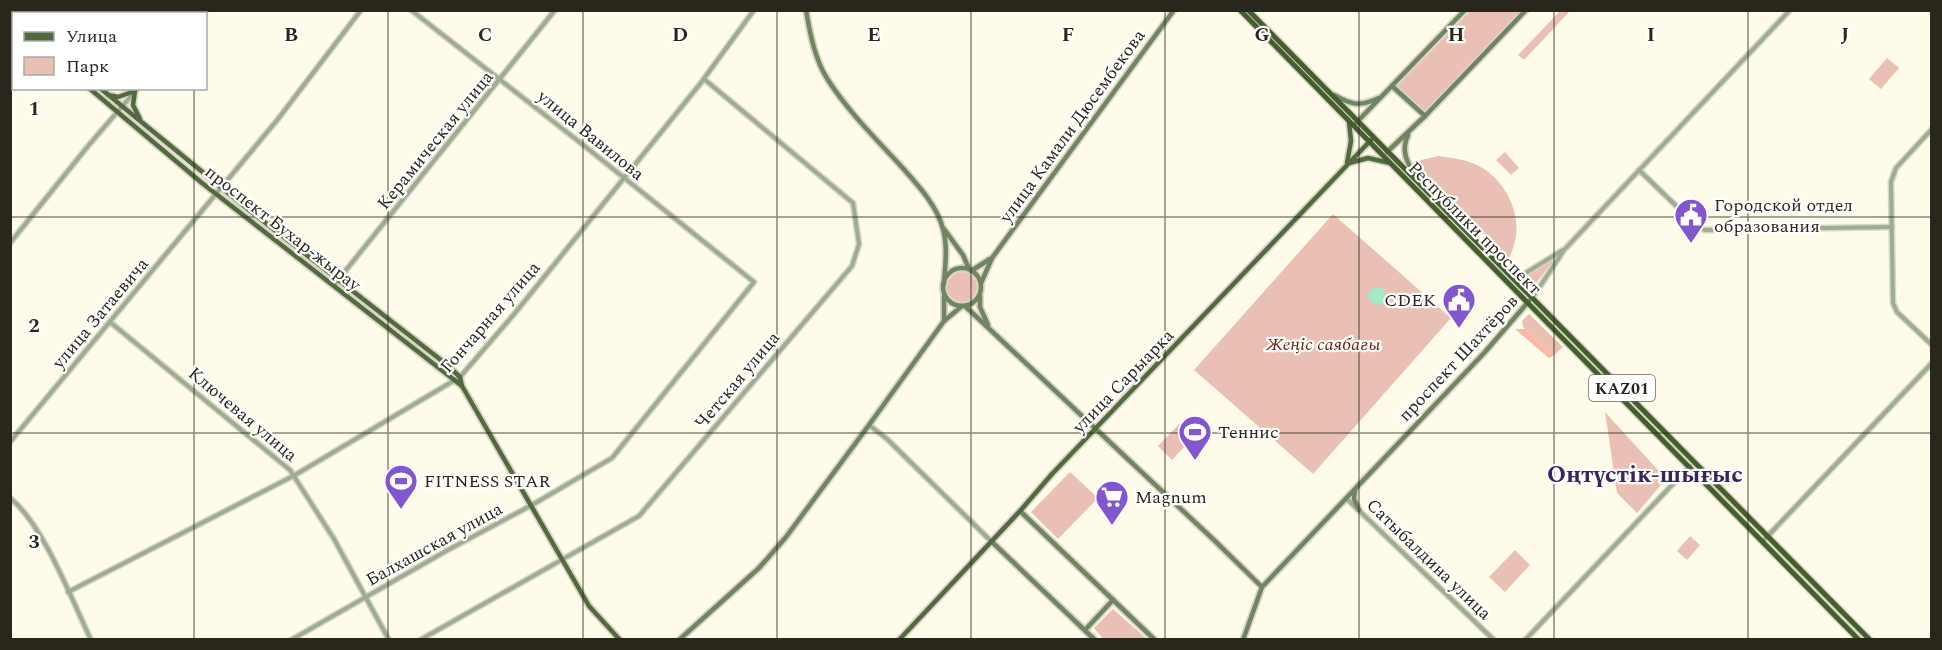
<svg xmlns="http://www.w3.org/2000/svg" width="1942" height="650" viewBox="0 0 1942 650" font-family="Spectral,serif">
<rect width="100%" height="100%" fill="#fefbea"/>
<g fill="#eac0b5">
<polygon points="1470,11 1523,11 1423,114 1396,87"/>
<polygon points="1560,11 1570,11 1524,60 1518,55"/>
<polygon points="1887,58 1899,68 1881,89 1869,79"/>
<polygon points="1505,152 1519,168 1511,175 1496,160"/>
<path d="M1438,156C1451,158 1466,159 1479,166C1504,179 1522,212 1515,241C1514,247 1511,253 1509,259L1413,162Z"/>
<polygon points="1333,214 1451,318 1313,474 1194,370"/>
<polygon points="1554,257 1556,258 1533,287 1523,278"/>
<circle cx="962" cy="287" r="15"/>
<polygon points="1538,307 1689,460 1687,462 1537,308"/>
<polygon points="1529,314 1563,347 1553,356 1523,327 1522,321"/>
<polygon points="1605,412 1666,479 1637,513 1617,493"/>
<polygon points="1185,418 1199,431 1172,460 1158,446"/>
<polygon points="1070,472 1098,498 1058,539 1031,512"/>
<polygon points="1690,536 1700,545 1687,560 1677,551"/>
<polygon points="1515,550 1530,565 1505,592 1489,577"/>
<polygon points="1113,609 1147,639 1103,639 1094,628"/>
</g>
<polygon fill="#fcb8a6" points="1515,329 1525,329 1553,356 1549,358"/>
<circle fill="#a2e9c8" cx="1377" cy="296" r="9"/>
<g fill="none" stroke-linecap="round" stroke-linejoin="round">
<defs>
<g id="tertiary">
<polyline points="204,14 206,10"/>
<polyline points="1932,129 1896,168 1891,182 1893,303 1897,312 1932,345"/>
<polyline points="1639,170 1698,227 1705,230 1892,227"/>
<polyline points="10,243 88,146 138,88"/>
<polyline points="1511,275 1524,274 1563,250"/>
<polyline points="334,285 555,10"/>
<polyline points="1533,297 1564,250 1790,10"/>
<polyline points="110,322 290,470 334,539 389,640"/>
<polyline points="869,425 887,439 991,541"/>
<polyline points="10,442 278,119 361,10"/>
<path d="M10,498C43,524 72,600 91,640"/>
<polyline points="1346,498 1494,640"/>
<polyline points="1763,541 1932,363"/>
<polyline points="68,592 295,475 460,377 515,313 700,84 754,10"/>
<polyline points="291,640 446,551 532,505 612,458 754,282 582,144 411,10"/>
<polyline points="420,640 639,516 852,266 859,244 853,203 704,79"/>
<polyline points="1525,640 1690,466"/>
</g>
<g id="secondary">
<path d="M806,10C810,34 815,60 828,80C848,111 875,138 900,165C916,183 937,205 943,229C948,247 945,266 944,284"/>
<polyline points="1392,86 1425,116"/>
<path d="M1334,95C1352,105 1359,107 1379,98"/>
<polyline points="1356,123 1465,10"/>
<path d="M1408,135C1400,152 1408,164 1417,179"/>
<polyline points="1387,152 1425,116 1526,10"/>
<polyline points="944,229 963,255 969,269"/>
<circle cx="962" cy="287" r="19"/>
<polyline points="971,271 990,259"/>
<polyline points="981,283 992,258 1174,10"/>
<polyline points="980,296 980,307 988,325"/>
<polyline points="965,306 1215,541 1262,587"/>
<polyline points="944,321 944,296"/>
<polyline points="1355,490 1354,499 1359,510"/>
<polyline points="1020,511 1155,640"/>
<polyline points="991,541 1095,640"/>
<polyline points="1085,630 1113,600"/>
<polyline points="679,640 759,568 786,537 869,425 944,321 962,306"/>
<polyline points="1243,640 1262,587 1485,352 1529,301"/>
</g>
<g id="primary">
<polyline points="10,12 14,14"/>
<polyline points="10,20 14,23"/>
<polyline points="89,88 202,183 462,386 589,606 620,640"/>
<polyline points="100,88 244,206 446,364 460,377 462,386"/>
<polyline points="108,95 118,97 135,91 133,105 140,119"/>
<polyline points="1347,163 1351,141 1349,122"/>
<polyline points="1349,163 1368,158 1390,163"/>
<polyline points="899,640 1020,511 1052,474 1371,140"/>
</g>
<g id="trunk">
<polyline points="1240,10 1859,640"/>
<polyline points="1248,10 1870,640"/>
</g>
</defs>
<use href="#tertiary" stroke="#d8d5c5" stroke-width="7"/>
<use href="#secondary" stroke="#d8d5c5" stroke-width="8"/>
<use href="#primary" stroke="#d8d5c5" stroke-width="8"/>
<use href="#trunk" stroke="#d8d5c5" stroke-width="8"/>
<use href="#tertiary" stroke="#9eac93" stroke-width="4"/>
<use href="#secondary" stroke="#718562" stroke-width="4.5"/>
<use href="#primary" stroke="#526a3e" stroke-width="4.5"/>
<use href="#trunk" stroke="#455e2e" stroke-width="5"/>
</g>
<path fill="none" stroke="#29271c" stroke-width="1.5" stroke-opacity="0.55" d="M194,10V14M388,10V640M583,10V640M777,10V640M971,10V640M1165,10V640M1359,10V640M1554,10V640M1748,10V640M194,88V640M10,217H1932M10,433H1932"/>
<defs>
<symbol id="civic-pin" viewBox="-11 -11 22 30"><path d="M0 17L-7.5 6A9.5 9.5 0 1 1 7.5 6Z" fill="#8256cf" stroke="#fff"/><path d="M-.6-6.5H3V-4.5H.6V-3L4-1V1h2V6H-6V1h2V-1L-.6-3ZM-1.2 2.5V6h2.4V2.5Z" fill="#fff"/></symbol>
<symbol id="stadium-pin" viewBox="-11 -11 22 30"><path d="M0 17L-7.5 6A9.5 9.5 0 1 1 7.5 6Z" fill="#8256cf" stroke="#fff"/><path d="M0-5a6.5 5 0 1 0 0 10a6.5 5 0 1 0 0-10ZM-3.5-1.8h7v3.6h-7Z" fill="#fff"/></symbol>
<symbol id="supermarket-pin" viewBox="-11 -11 22 30"><path d="M0 17L-7.5 6A9.5 9.5 0 1 1 7.5 6Z" fill="#8256cf" stroke="#fff"/><path d="M-6-5.5h2.5l.6 2H6L4.5 2H-2.5L-4.4-4H-6ZM-1.5 3.2a1.3 1.3 0 1 0 .1 0ZM3 3.2a1.3 1.3 0 1 0 .1 0Z" fill="#fff"/></symbol>
</defs>
<g fill-rule="evenodd">
<use href="#civic-pin" x="1672" y="196" width="38" height="52"/>
<use href="#civic-pin" x="1440" y="281" width="38" height="52"/>
<use href="#stadium-pin" x="1176" y="413" width="38" height="52"/>
<use href="#stadium-pin" x="382" y="462" width="38" height="52"/>
<use href="#supermarket-pin" x="1093" y="478" width="38" height="52"/>
</g>
<g text-anchor="middle" stroke-width="4.5" stroke-linejoin="round" paint-order="stroke">
<rect fill="#fff" stroke="#696860" stroke-width="1.5" x="1589" y="375" width="66" height="26" rx="4.5"/>
<g font-size="16" font-weight="bold" fill="#29271c">
<text x="1622" y="394">KАZ01</text>
</g>
<g font-size="18" fill="#29271c" stroke="#fff">
<text transform="translate(1072 126) rotate(-54)" y="6">улица Камали Дюсембекова</text>
<text transform="translate(591 135) rotate(39)" y="6">улица Вавилова</text>
<text transform="translate(435 140) rotate(-51)" y="6">Керамическая улица</text>
<text transform="translate(283 228) rotate(38)" y="6">проспект Бухар-жырау</text>
<text transform="translate(1475 228) rotate(45)" y="6">Республики проспект</text>
<text transform="translate(100 313) rotate(-50)" y="6">улица Затаевича</text>
<text transform="translate(490 317) rotate(-49)" y="6">Гончарная улица</text>
<text transform="translate(1458 358) rotate(-47)" y="6">проспект Шахтёров</text>
<text transform="translate(737 380) rotate(-50)" y="6">Четская улица</text>
<text transform="translate(1123 381) rotate(-46)" y="6">улица Сарыарка</text>
<text transform="translate(243 414) rotate(40)" y="6">Ключевая улица</text>
<text transform="translate(434 544) rotate(-29)" y="6">Балхашская улица</text>
<text transform="translate(1429 559) rotate(44)" y="6">Сатыбалдина улица</text>
</g>
<g font-size="18" fill="#29271c" stroke="#fff" text-anchor="start">
<text x="1714" y="211">Городской отдел<tspan x="1714" dy="21">образования</tspan></text>
<text x="1436" y="306" text-anchor="end">CDEK</text>
<text x="1218" y="438">Теннис</text>
<text x="424" y="487">FITNESS STAR</text>
<text x="1135" y="503">Magnum</text>
</g>
<g font-size="18" font-style="italic" fill="#6e200d" stroke="#fff">
<text x="1323" y="350">Жеңіс саябағы</text>
</g>
<g font-size="24" font-weight="bold" fill="#39245f" stroke="#fff">
<text x="1645" y="482">Оңтүстік-шығыс</text>
</g>
</g>
<g font-size="20" text-anchor="middle" font-weight="bold" fill="#29271c" stroke="#fff" stroke-width="4.5" stroke-linejoin="round" paint-order="stroke">
<text x="291" y="41">B</text>
<text x="485" y="41">C</text>
<text x="680" y="41">D</text>
<text x="874" y="41">E</text>
<text x="1068" y="41">F</text>
<text x="1262" y="41">G</text>
<text x="1456" y="41">H</text>
<text x="1651" y="41">I</text>
<text x="1845" y="41">J</text>
<text x="34" y="115">1</text>
<text x="34" y="332">2</text>
<text x="34" y="548">3</text>
</g>
<rect width="1942" height="650" fill="none" stroke="#29271c" stroke-width="24"/>
<rect x="12" y="12" width="195" height="78" fill="#ffffff" stroke="#a9a9a4" stroke-width="1.5"/>
<rect x="24" y="32" width="30" height="9" fill="#526a3e" stroke="#a9a9a4" stroke-width="1.5"/>
<text x="66" y="42" font-size="18" fill="#29271c">Улица</text>
<rect x="24" y="57" width="30" height="18" fill="#eac0b5" stroke="#a9a9a4" stroke-width="1.5"/>
<text x="66" y="72" font-size="18" fill="#29271c">Парк</text>
</svg>
